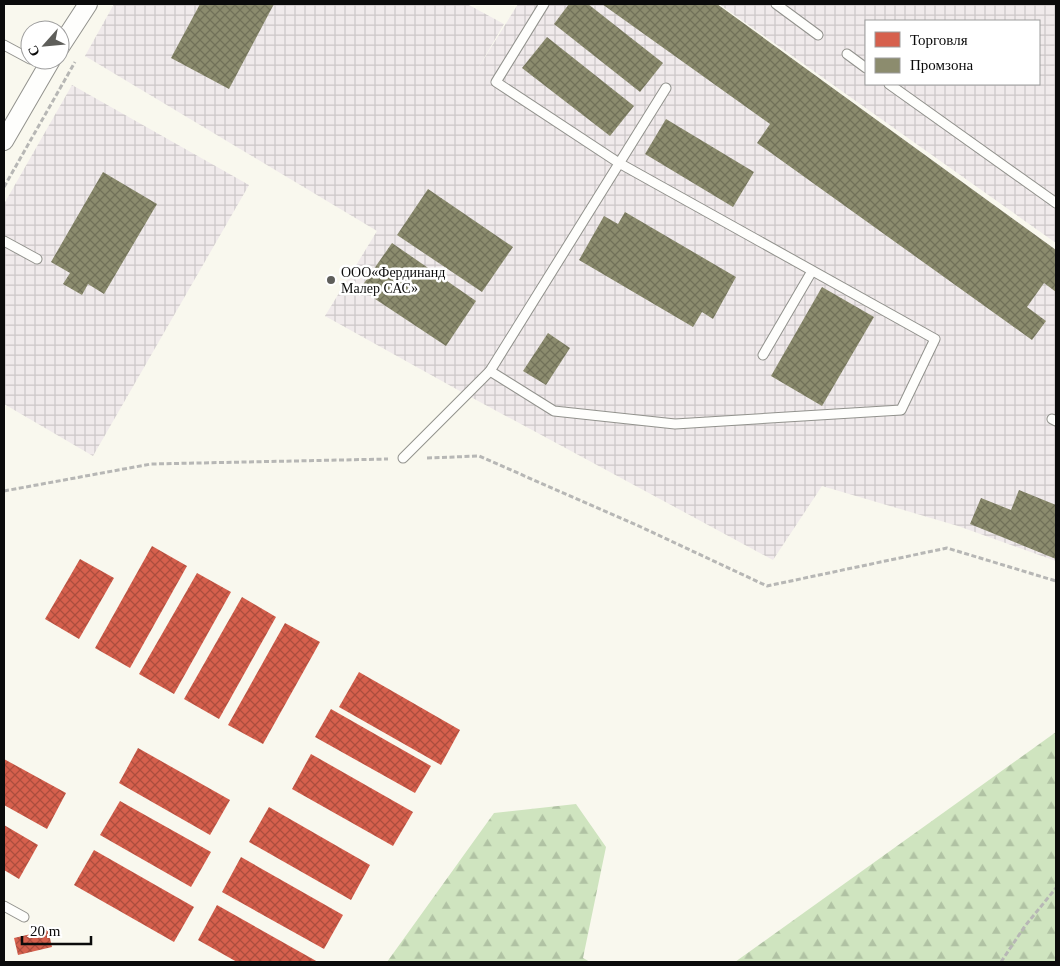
<svg xmlns="http://www.w3.org/2000/svg" width="1060" height="966" viewBox="0 0 1060 966" font-family="Georgia,serif">
<defs>
<pattern id="industrial-grid" width="8" height="8" patternUnits="userSpaceOnUse" patternTransform="scale(1.25)"><rect width="8" height="8" fill="#f0eaeb"/><path d="M0 4h8M4 0v8" fill="none" stroke="#ccc7c8"/></pattern>
<pattern id="forest-firs" width="22" height="20" patternUnits="userSpaceOnUse" patternTransform="scale(1.25)"><rect width="22" height="20" fill="#cfe4bf"/><path d="M5 1l3.5 6h-7zM16 11l3.5 6h-7z" fill="#b0c2a3"/></pattern>
<pattern id="shops-cross-hatch" width="8" height="8" patternUnits="userSpaceOnUse" patternTransform="scale(1.25)"><rect width="8" height="8" fill="#d6604d"/><path d="M0 0l8 8M0 8l8-8" fill="none" stroke="#ac4d3e"/></pattern>
<pattern id="industry-cross-hatch" width="8" height="8" patternUnits="userSpaceOnUse" patternTransform="scale(1.25)"><rect width="8" height="8" fill="#8c8c6e"/><path d="M0 0l8 8M0 8l8-8" fill="none" stroke="#717159"/></pattern>
</defs>
<rect width="100%" height="100%" fill="#f9f8ee"/>
<g fill="url(#industrial-grid)" fill-rule="evenodd">
<polygon points="114,4 467,4 504,24 477,70 518,4 717,4 1056,250 1056,561 958,526 822,486 773,560 467,395 325,316 377,231 85,56"/>
<path d="M719,4H1056V243ZM866,21H1039V84H866Z"/>
<polygon points="72,85 249,185 93,456 4,404 4,204"/>
</g>
<g fill="url(#forest-firs)">
<polygon points="1056,732 1056,962 735,962"/>
<polygon points="576,804 606,847 583,958 590,962 387,962 494,813"/>
</g>
<g fill="url(#shops-cross-hatch)">
<polygon points="152,546 187,566 130,668 95,648"/>
<polygon points="80,559 114,578 79,639 45,619"/>
<polygon points="197,573 231,592 174,694 139,674"/>
<polygon points="242,597 276,617 219,719 184,699"/>
<polygon points="285,623 320,642 263,744 228,725"/>
<polygon points="359,672 460,730 441,765 339,707"/>
<polygon points="331,709 431,766 415,793 315,737"/>
<polygon points="138,748 230,800 210,835 119,783"/>
<polygon points="311,754 413,812 393,846 292,789"/>
<polygon points="4,759 66,793 47,829 4,805"/>
<polygon points="120,801 211,852 191,887 100,835"/>
<polygon points="269,807 370,865 351,900 249,842"/>
<polygon points="4,825 38,845 19,879 4,870"/>
<polygon points="94,850 194,907 174,942 74,885"/>
<polygon points="241,857 343,915 324,949 222,892"/>
<polygon points="217,905 318,962 237,962 198,940"/>
<polygon points="48,930 52,947 18,955 14,938"/>
</g>
<g fill="url(#industry-cross-hatch)">
<polygon points="200,4 274,4 229,89 171,58"/>
<polygon points="569,4 588,4 663,63 640,92 554,24"/>
<polygon points="602,4 717,4 1056,250 1056,292 1044,283 1027,307 1046,321 1032,340 757,143 770,124"/>
<polygon points="547,37 634,106 610,136 522,68"/>
<polygon points="666,119 754,172 733,207 645,154"/>
<polygon points="103,172 157,204 104,294 88,284 82,295 63,284 70,273 51,262"/>
<polygon points="428,189 513,247 482,292 397,235"/>
<polygon points="625,212 736,277 713,319 702,312 693,327 579,260 604,216 618,224"/>
<polygon points="392,243 476,301 446,346 360,289"/>
<polygon points="822,287 874,317 822,406 771,376"/>
<polygon points="548,333 570,348 546,385 523,371"/>
<polygon points="1019,490 1056,505 1056,559 970,524 981,498 1011,510"/>
</g>
<g fill="none" stroke-linecap="round" stroke-linejoin="round">
<defs>
<g id="service">
<polyline points="776,4 818,35"/>
<polyline points="4,45 30,59"/>
<polyline points="847,54 866,68"/>
<polyline points="889,84 1056,203"/>
<polyline points="4,241 37,259"/>
<polyline points="763,355 812,271"/>
<polyline points="490,371 554,411 675,424 901,410 935,339 619,163 496,82 544,4"/>
<polyline points="1052,419 1056,421"/>
<polyline points="403,458 490,371 666,88"/>
<polyline points="4,906 24,917"/>
</g>
<g id="minor">
<polyline points="60,47 88,4"/>
<polyline points="4,141 51,60"/>
</g>
</defs>
<use href="#service" stroke="#92928d" stroke-width="11"/>
<use href="#minor" stroke="#92928d" stroke-width="20"/>
<g stroke="#b7b7b5" stroke-width="3" stroke-dasharray="5 2.5" stroke-linecap="butt">
<polyline points="4,187 75,62"/>
<polyline points="427,458 479,456 641,527 767,586 947,548 1056,581"/>
<polyline points="4,491 151,464 388,459"/>
<polyline points="1001,962 1025,926 1056,888"/>
</g>
<use href="#service" stroke="#fefefc" stroke-width="9"/>
<use href="#minor" stroke="#fefefc" stroke-width="18"/>
</g>
<circle fill="#5e5e5a" stroke="#fff" stroke-width="2" cx="331" cy="280" r="5"/>
<g text-anchor="middle" stroke-width="5" stroke-linejoin="round" paint-order="stroke">
<g font-size="14" fill="#0b0b0b" stroke="#fff" text-anchor="start">
<text x="341" y="277">ООО«Фердинанд<tspan x="341" dy="16">Малер САС»</tspan></text>
</g>
</g>
<rect width="1060" height="966" fill="none" stroke="#0b0b0b" stroke-width="10"/>
<rect x="865" y="20" width="175" height="65" fill="#ffffff" stroke="#9d9d9d"/>
<rect x="875" y="32" width="25" height="15" fill="#d6604d" stroke="#9d9d9d"/>
<text x="910" y="45" font-size="15" fill="#0b0b0b">Торговля</text>
<rect x="875" y="58" width="25" height="15" fill="#8c8c6e" stroke="#9d9d9d"/>
<text x="910" y="70" font-size="15" fill="#0b0b0b">Промзона</text>
<g transform="translate(45 45) rotate(243)"><circle r="24" fill="#ffffff" stroke="#9d9d9d"/>
<path d="M0-4L9 19L0 12L-9 19Z" fill="#5e5e5a"/>
<text y="-8" font-size="14" font-weight="bold" text-anchor="middle" fill="#0b0b0b">С</text>
</g>
<path d="M22 936v8h69v-8" fill="none" stroke="#0b0b0b" stroke-width="2.5"/>
<text x="30" y="936" font-size="15" fill="#0b0b0b" stroke="#ffffff" stroke-width="4" paint-order="stroke">20 m</text>
</svg>
